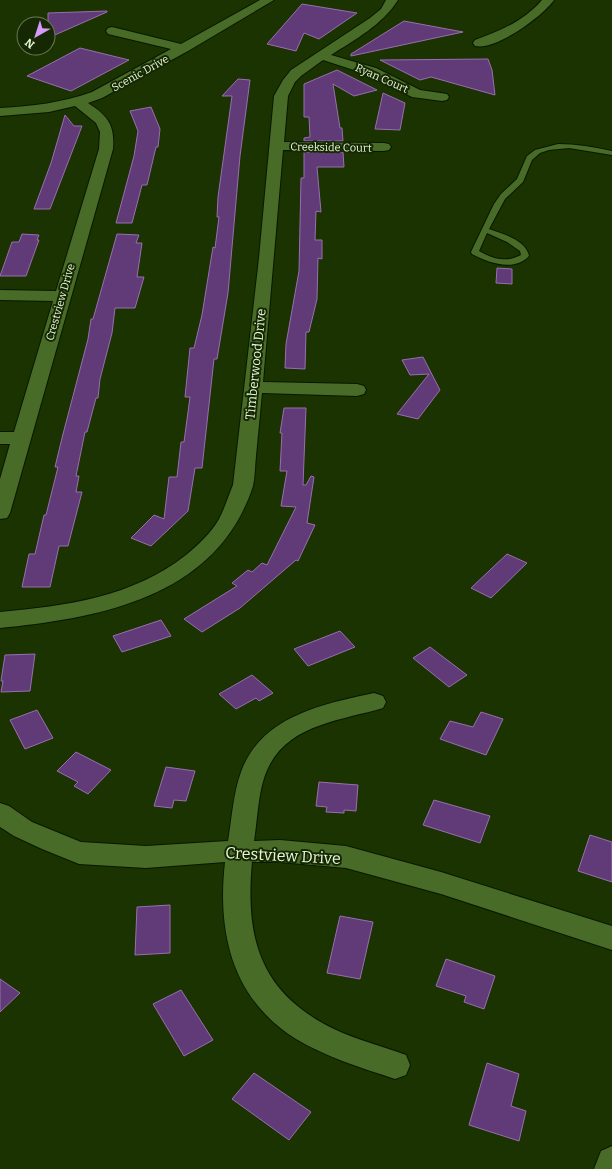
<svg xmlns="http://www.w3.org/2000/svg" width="612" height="1169" viewBox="0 0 612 1169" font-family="Bitter,serif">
<rect width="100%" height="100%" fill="#1a3300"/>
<g fill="#613b77" stroke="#976faf">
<polygon points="302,4 357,13 319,39 304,33 296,51 267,44"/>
<polygon points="107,11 107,12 48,38 48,13"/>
<polygon points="404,21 463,32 351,56 351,54"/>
<polygon points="80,48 129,60 71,91 27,76"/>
<polygon points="488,59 492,70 495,95 431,77 420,80 380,60"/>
<polygon points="337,70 377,90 354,96 333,84 340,128 342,128 343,141 304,141 304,138 310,137 309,117 304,117 304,84"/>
<polygon points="238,79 250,80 240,156 228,293 217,359 214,359 202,468 195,468 188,511 151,546 131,538 154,515 164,519 169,477 177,477 181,442 184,442 190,397 185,397 190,348 194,348 202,315 213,247 215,248 219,217 217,217 218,197 232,96 222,96"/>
<polygon points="383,93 405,103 400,130 375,129"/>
<polygon points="151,107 160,129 158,147 156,147 147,185 142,185 132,223 116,223 134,156 138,131 130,111"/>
<polygon points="65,115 74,126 82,126 50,209 34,209 51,163"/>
<polygon points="304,152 343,152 344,167 317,167 321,212 316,211 315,240 322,240 322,259 318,258 317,299 309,332 306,332 305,369 285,368 286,344 299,271 301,178 304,178"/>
<polygon points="22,234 39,235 37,240 39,240 26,276 0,276 12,242 19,242"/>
<polygon points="117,234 139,235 136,243 142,243 137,277 144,277 135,308 115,308 112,333 100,379 98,398 96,398 87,432 85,432 76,476 79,476 76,492 82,492 68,546 59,546 50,587 22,587 29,554 35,554 44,515 46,515 58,467 55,467 63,434 88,339 91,319 93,319"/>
<polygon points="497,268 512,269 512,284 496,283"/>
<polygon points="423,357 440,390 418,419 397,414 429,374 410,375 402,360"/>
<polygon points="284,408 306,408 303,485 306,485 311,476 314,477 307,523 315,525 298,561 296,560 240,608 202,632 184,619 237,586 232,583 248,570 252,572 262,563 267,565 296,507 281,506 287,471 280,471 282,433 280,433"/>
<polygon points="507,554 527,563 491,598 471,588"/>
<polygon points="161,620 171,636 122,652 113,636"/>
<polygon points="340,631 355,647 308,666 294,649"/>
<polygon points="430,647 467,675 449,687 413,658"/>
<polygon points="35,654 30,691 1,692 3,681 1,681 5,655"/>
<polygon points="252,675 273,693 259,701 256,698 236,709 219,694"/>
<polygon points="37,710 53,738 25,749 10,720"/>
<polygon points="481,712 503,719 486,755 440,739 450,721 473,727"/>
<polygon points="76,752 111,770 88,794 74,786 78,782 57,771"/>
<polygon points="166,767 195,771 186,801 174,800 172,808 154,806"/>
<polygon points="319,782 358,785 356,811 344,810 344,813 326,812 327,807 316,806"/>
<polygon points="434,800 490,816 480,843 423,825"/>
<polygon points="590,835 612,842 612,882 578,871"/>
<polygon points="170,905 170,953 135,955 137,907"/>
<polygon points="340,916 373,922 360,979 327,973"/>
<polygon points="446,959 495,976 484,1009 464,1002 466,996 436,986"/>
<polygon points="0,979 20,993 0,1012"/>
<polygon points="181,990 213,1040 184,1056 153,1004"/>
<polygon points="487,1063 519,1074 511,1106 526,1111 519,1141 469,1125"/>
<polygon points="254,1073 311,1112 289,1140 232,1099"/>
</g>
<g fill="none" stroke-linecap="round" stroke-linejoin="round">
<defs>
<path id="lane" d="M558,144C576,144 594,147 612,151V155L569,148L549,150L540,153L532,160L523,182L505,199L489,229C503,234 526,240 529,256C514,272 489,263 472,254L471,252L494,204L501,194L517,179L527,156L535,150ZM487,233L507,242L520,251L521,255C506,263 493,259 479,251Z"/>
<g id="street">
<path d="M260,0H274L188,51L102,98L88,103C108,116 115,125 113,149L10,513L7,518L0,519V479L10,444H0V432H14L53,301L0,300V290L56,291L99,149L100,132L96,123L75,106L49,112L0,116V108C32,106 62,103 92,92L171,49L108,34L106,31L108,28L112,27L181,44Z"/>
<path d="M386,0H398C382,25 356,39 331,55L376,68L420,90L447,94L449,97L447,100L442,101L412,97L366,74L323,60L301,76L295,82L288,96L284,142L384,143L389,144L391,147L389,150L384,151L283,150L263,382L357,384L364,386L366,390L364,394L357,396L262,393C260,414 258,435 256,456C255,466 255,477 253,486C217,597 101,618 0,628V612C66,606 133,597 186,555C198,545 211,533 219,519C225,508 228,496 233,485L259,258L274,96L283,80L291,70L370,18L381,9Z"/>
<path d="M542,0H554C542,17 495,51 475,46L473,43L475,40C500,31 524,21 542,0Z"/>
<path d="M374,693L383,696L386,702L383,708C343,720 290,724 269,766C258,787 258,817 254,841L280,840L346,846L441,872L612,926V950L441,894L346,868L280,862H252C245,939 260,993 334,1029C357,1040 382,1046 406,1055L410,1065L406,1075L395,1079C362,1068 326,1057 296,1039C232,999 217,933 225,862L146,868L79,864L42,849L14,836L0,827V803L9,806L32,822L81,842L146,846L228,841C232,818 233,794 241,772C261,716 323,704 374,693Z"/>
</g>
<polygon id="secondary" points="612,1146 612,1169 594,1169 601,1151"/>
</defs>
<use href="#lane" stroke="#081900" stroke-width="2"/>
<use href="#street" stroke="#081900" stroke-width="2"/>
<use href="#secondary" stroke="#081900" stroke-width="2"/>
<use href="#lane" fill="#486b27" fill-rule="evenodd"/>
<use href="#street" fill="#486b27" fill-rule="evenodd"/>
<use href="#secondary" fill="#486b27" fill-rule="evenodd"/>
</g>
<g text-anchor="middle" stroke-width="4" stroke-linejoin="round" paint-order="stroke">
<g font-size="11" fill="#e3f8d4" stroke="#162704">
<text transform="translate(140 73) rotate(-29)" y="4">Scenic Drive</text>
<text transform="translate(382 78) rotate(24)" y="4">Ryan Court</text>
<text transform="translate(331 147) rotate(1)" y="4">Creekside Court</text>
<text transform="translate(60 302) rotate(-74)" y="4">Crestview Drive</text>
</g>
<g font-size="13" fill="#e3f8d4" stroke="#162704">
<text transform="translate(255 364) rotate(-84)" y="5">Timberwood Drive</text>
</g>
<g font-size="16" fill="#e3f8d4" stroke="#162704">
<text transform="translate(283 855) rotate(3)" y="6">Crestview Drive</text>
</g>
</g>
<g transform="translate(36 36) rotate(219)"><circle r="19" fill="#162704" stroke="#687b57"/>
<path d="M0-3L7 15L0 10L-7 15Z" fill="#d69bfa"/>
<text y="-6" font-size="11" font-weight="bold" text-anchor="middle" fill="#e3f8d4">N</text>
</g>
</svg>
